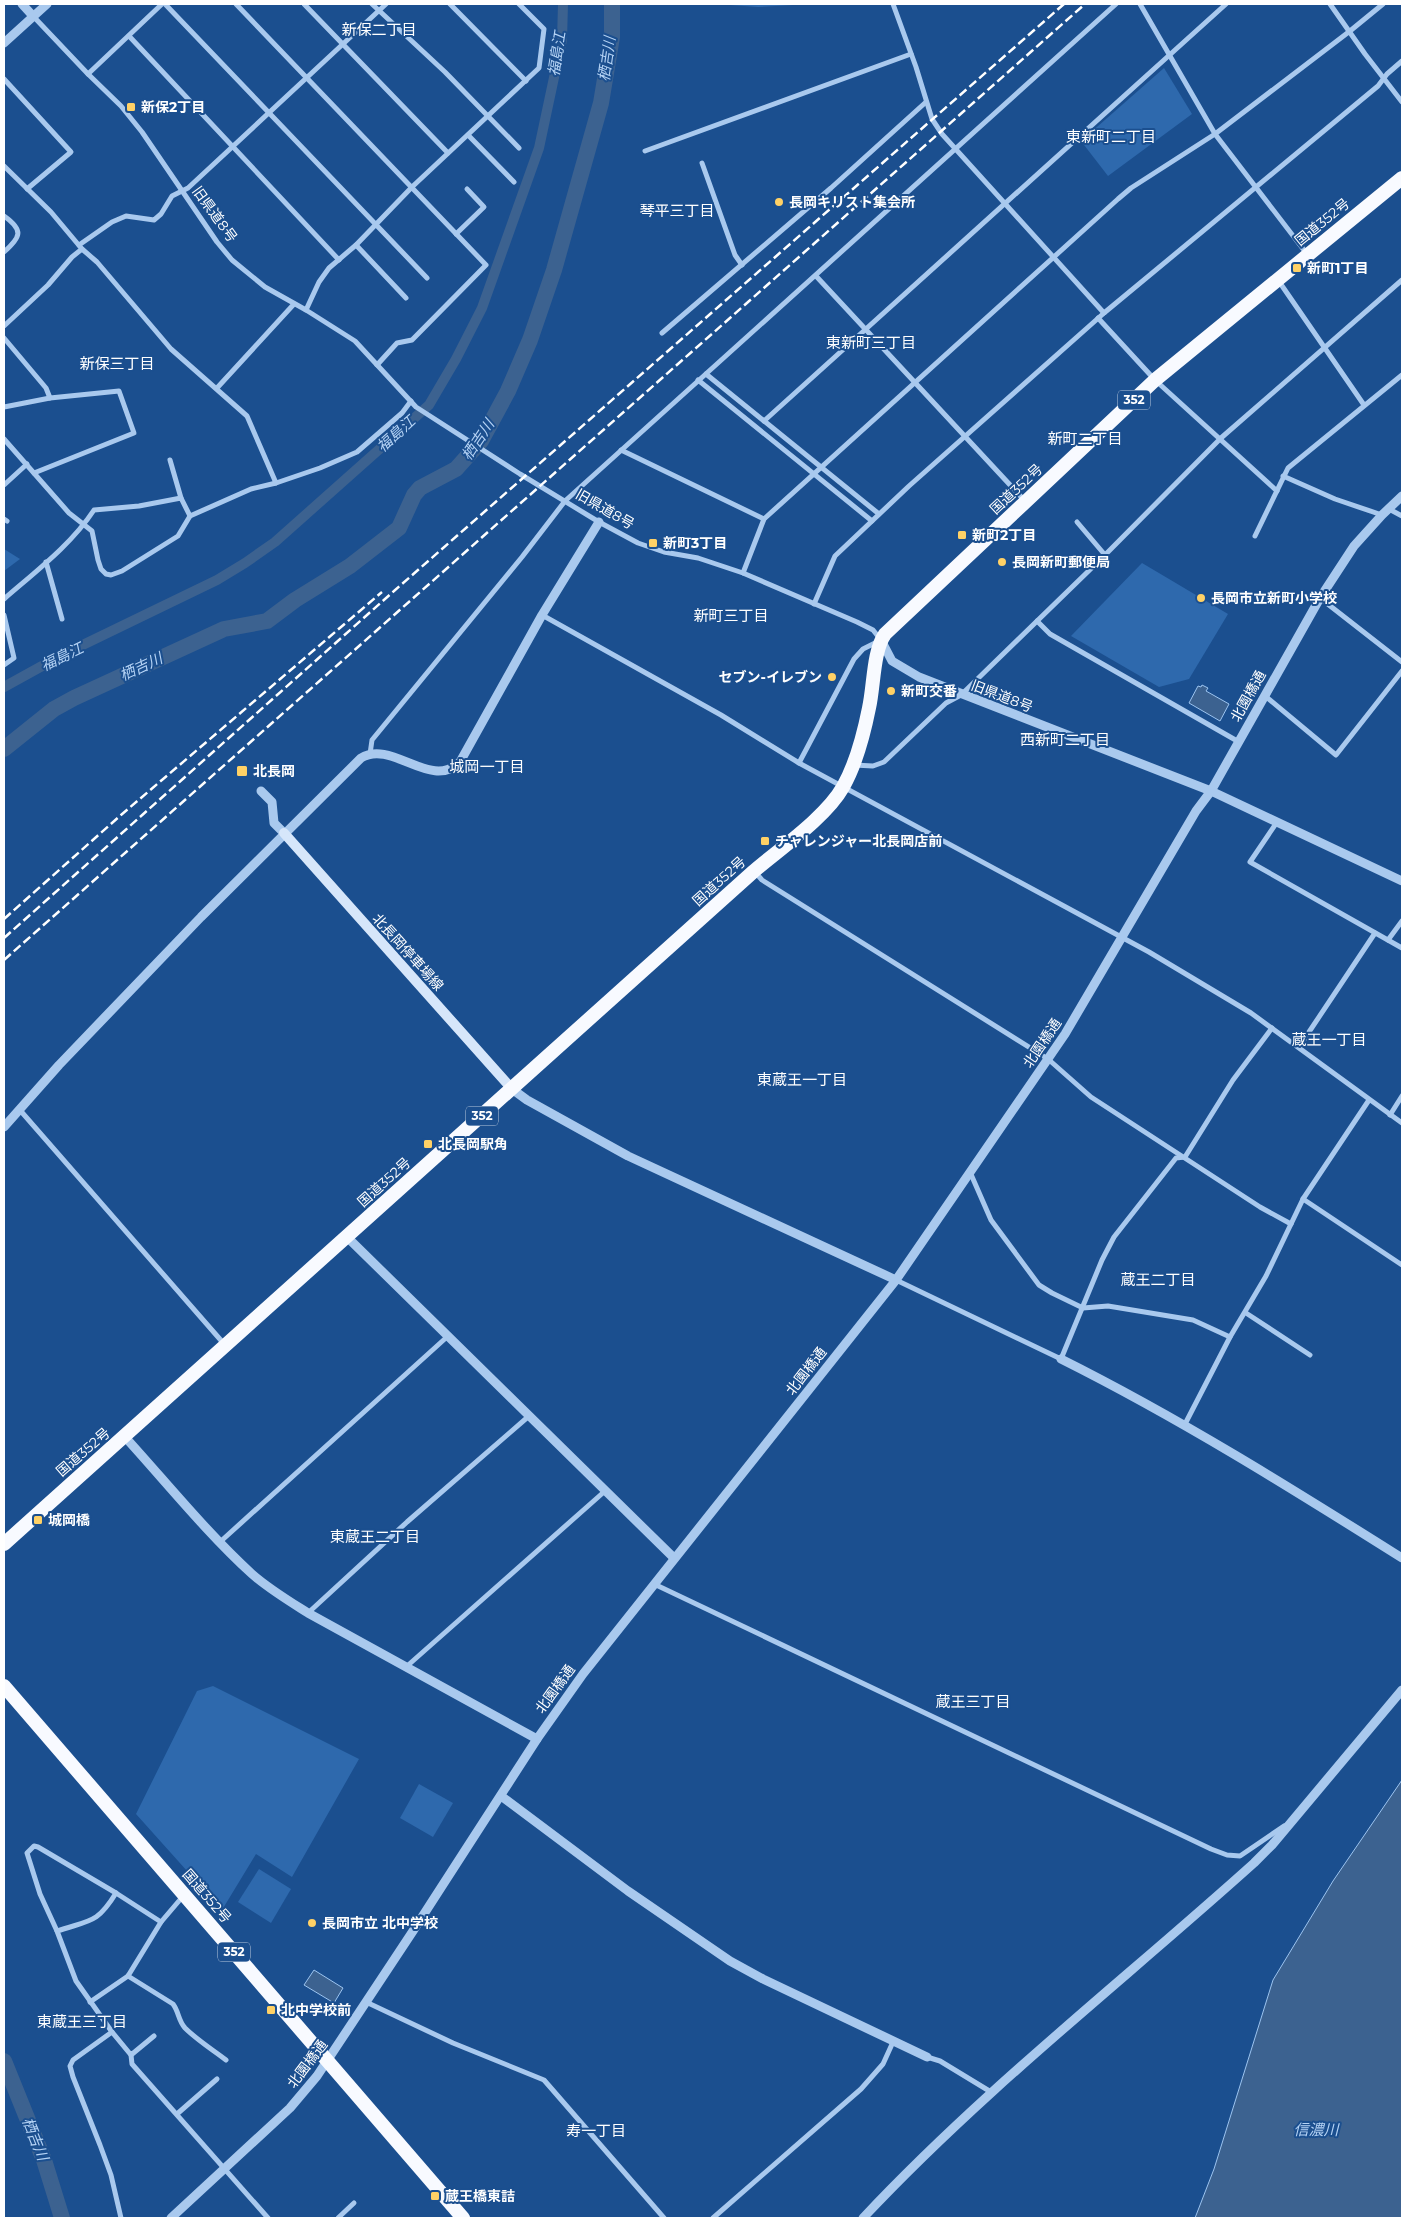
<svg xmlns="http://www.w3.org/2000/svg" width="1406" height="2222" viewBox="0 0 1406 2222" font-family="Montserrat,'Noto Sans JP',sans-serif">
<rect width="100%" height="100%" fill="#1b4f8f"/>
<g fill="#2e69ad">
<polygon points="716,4 811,4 758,7"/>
<polygon points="1164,68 1192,114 1108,176 1081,141"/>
<polygon points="4,549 20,559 4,571"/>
<polygon points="1142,563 1228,614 1189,679 1159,687 1071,636"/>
<polygon points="213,1686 359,1759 292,1877 256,1854 222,1910 136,1814 197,1691"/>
<polygon points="419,1784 453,1803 433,1837 400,1818"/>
<polygon points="259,1869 291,1889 271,1923 238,1902"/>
</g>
<g fill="#3c6290" stroke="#9cc4f0">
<polygon points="1202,685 1208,688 1206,691 1229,704 1220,721 1189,703 1198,686 1201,687"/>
<polygon points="1402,1780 1402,2218 1195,2218 1214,2169 1273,1980 1333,1881"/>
<polygon points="314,1970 343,1988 334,2003 304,1985"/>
</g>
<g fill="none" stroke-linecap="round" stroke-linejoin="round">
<polyline stroke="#3c6290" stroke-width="10" points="4,687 62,655 217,580 245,563 275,542 429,405 456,359 482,308 539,148 562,40 563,4"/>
<g stroke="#3c6290" stroke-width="16">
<polyline points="4,749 54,709 74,698 224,629 267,621 295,600 350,566 399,528 414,495 420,488 456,469 481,441 508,391 530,340 554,270 601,103 612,37 612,4"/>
<polyline points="4,2061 44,2160 62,2218"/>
</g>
<g stroke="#a9c9ee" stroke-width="5">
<polyline points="165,4 427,278"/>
<polyline points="236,4 486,265 412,340 397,343 377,365"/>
<polyline points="304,4 448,153"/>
<polyline points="372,4 445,72 519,148"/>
<polyline points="450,4 526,81"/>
<polyline points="893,4 916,67 932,119 942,134 1104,313"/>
<polyline points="1140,4 1215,134 1307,254"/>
<polyline points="1330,4 1365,54 1402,102"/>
<polyline points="33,16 88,74 121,106 142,132 217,242 232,260 265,287 306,310 355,341 416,407 520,474 599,522 638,543 664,552 698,558 743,573 857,622 873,630 881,640 863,649 854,659 799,763"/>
<polyline points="129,36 339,260"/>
<polyline points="88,74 162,4"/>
<polyline points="4,79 71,152 27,189"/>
<polyline points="468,135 514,182"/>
<polyline points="645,151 911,54"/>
<polyline points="702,163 735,255 742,265"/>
<polyline points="4,166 51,212 82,249 97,262 171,349 247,416 276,483"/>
<path d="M4,216C24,230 21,237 4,252"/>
<polyline points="456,234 484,207 467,189"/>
<polyline points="79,245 112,222 126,216 154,220 161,214 172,196 188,188 386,4"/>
<polyline points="356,245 406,298"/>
<polyline points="816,276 1025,501"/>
<polyline points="1278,280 1364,405"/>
<polyline points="306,310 319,282 329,268 356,245 412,187 539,68 544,29 519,4"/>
<polyline points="1098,318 1155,380 1277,491"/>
<polyline points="4,326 48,285 72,257 82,249"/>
<polyline points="662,333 831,188 926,102"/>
<polyline points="4,338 46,388 50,398"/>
<polyline points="706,374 879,514"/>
<polyline points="698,380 872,521"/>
<polyline points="217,388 294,304"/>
<polyline points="4,407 50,398 119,391 134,433 34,473"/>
<polyline points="764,421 1226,4"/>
<polyline points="4,439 69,513 92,531 98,560 101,569 106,574 111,575 122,571 178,536 190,516"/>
<polyline points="621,450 764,519"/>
<polyline points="170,460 181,498"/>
<polyline points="1283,476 1335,499 1382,515"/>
<polyline points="4,485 27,464"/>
<polyline points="1389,509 1402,516"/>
<polyline points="4,519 7,521"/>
<polyline points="1077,522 1105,555"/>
<polyline points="1255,536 1288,468 1402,375"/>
<polyline points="46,562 62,619"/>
<polyline points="743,573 764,519 1118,199 1131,188 1215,134 1350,31 1383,4"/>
<polyline points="1320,598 1402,662"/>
<path d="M4,599C35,572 71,545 94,510L139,506L181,498L190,516L251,489L276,483L320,468L357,452L402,413L411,401"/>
<polyline points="814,604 835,556 909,486 1104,313 1378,86 1387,74 1402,61"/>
<polyline points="4,615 14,658 4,665"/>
<polyline points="542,615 721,715 799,763 1149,952 1251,1013 1402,1123"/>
<polyline points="1037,621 1050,634 1239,742"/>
<polyline points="1264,695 1336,755 1402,671"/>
<polyline points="370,754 372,740 522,557 565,501 1116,4"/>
<polyline points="854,765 873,766 884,762 946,703 961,695 1105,555 1221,438 1402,280"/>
<polyline points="1277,822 1250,862 1402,948"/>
<polyline points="755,872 762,880 1048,1059 1091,1097 1260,1207 1291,1224"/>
<polyline points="1388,940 1402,921"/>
<polyline points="1299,1047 1375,933"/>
<polyline points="19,1109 225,1345"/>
<polyline points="1390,1115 1402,1096"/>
<polyline points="970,1172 991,1220 1039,1285 1052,1293 1083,1308 1108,1306 1193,1320 1230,1337"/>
<polyline points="1303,1199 1402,1265"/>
<polyline points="896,1280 1061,1359 1102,1260 1114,1237 1176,1158 1185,1157 1233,1080 1272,1028"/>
<polyline points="1246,1313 1310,1355"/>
<polyline points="1184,1426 1230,1337 1266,1276 1303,1199 1369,1100"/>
<polyline points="220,1542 448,1336"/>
<polyline points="654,1584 1211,1849 1227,1855 1240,1856 1284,1826"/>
<polyline points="308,1613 407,1522 529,1416"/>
<polyline points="406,1667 605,1491"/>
<path d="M57,1931C90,1920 97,1924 116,1893"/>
<path d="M128,1976L173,2004C179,2012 178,2020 185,2028C197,2040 213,2050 226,2060"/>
<polyline points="90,2002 128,1976 161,1922 184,1895"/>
<polyline points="366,2002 453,2043 544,2080 664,2218"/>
<polyline points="112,2032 73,2060 70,2066 73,2077 100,2145 111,2175 121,2218"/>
<polyline points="154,2036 131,2055 112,2032 76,1981 57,1931 40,1894 27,1853 34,1846 38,1847 116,1893 161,1922"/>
<polyline points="131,2055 132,2064 268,2218"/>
<polyline points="927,2057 940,2061 991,2092"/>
<polyline points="177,2114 217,2079"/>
<polyline points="338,2218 354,2203"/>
<polyline points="713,2218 861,2089 883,2064 893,2042"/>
</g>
<g stroke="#a9c9ee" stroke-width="9">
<polyline points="22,4 33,16"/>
<polyline points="4,43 47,4"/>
<polyline points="881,640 892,661 919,677 1211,791 1402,881"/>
<polyline points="261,791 272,802 274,823 284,833"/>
<polyline points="512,1089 527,1100 628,1156 896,1280"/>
<path d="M4,1127L59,1065L201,917L361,758C392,739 431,791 460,762L542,615L599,522"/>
<polyline points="347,1237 674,1558"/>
<path d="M1061,1359C1179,1418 1291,1488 1402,1558"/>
<path d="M125,1437C166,1482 207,1533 252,1574C269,1589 289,1601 308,1613L537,1739"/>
<polyline points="501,1796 628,1891 730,1961 763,1979 927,2057"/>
<polyline points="171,2218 290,2108 317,2076 413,1931 537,1739 583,1674 896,1280 1065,1034 1196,811 1211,791 1320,598 1354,546 1382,515 1402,496"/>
<path d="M863,2218C984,2089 1123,1981 1254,1863L1272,1845L1402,1690"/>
</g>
<polyline stroke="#d6e6fa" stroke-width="10" points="284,833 512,1089"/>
<g stroke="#f8faff" stroke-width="14">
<path d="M4,1544L754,871C781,848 826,817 843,787C856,764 864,733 869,708C874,686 873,651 885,634L1155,380L1402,178"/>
<polyline points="4,1686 463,2218"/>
</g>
<g stroke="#fff" stroke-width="2.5" stroke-dasharray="9 4" stroke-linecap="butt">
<polyline points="4,919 121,815 382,592"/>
<polyline points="4,938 394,591 1064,4"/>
<polyline points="4,960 1085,4"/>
</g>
</g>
<g fill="#ffd166" stroke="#1b4f8f" stroke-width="2">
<rect x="126" y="102" width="10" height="10" rx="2.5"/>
<circle cx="779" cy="202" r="5"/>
<rect x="1292" y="263" width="10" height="10" rx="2.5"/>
<rect x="957" y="530" width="10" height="10" rx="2.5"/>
<rect x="648" y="538" width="10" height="10" rx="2.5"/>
<circle cx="1002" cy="562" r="5"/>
<circle cx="1201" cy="598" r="5"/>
<circle cx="832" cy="677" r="5"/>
<circle cx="891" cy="691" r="5"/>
<rect x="236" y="765" width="12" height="12" rx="2.5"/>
<rect x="760" y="836" width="10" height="10" rx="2.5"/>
<rect x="423" y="1139" width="10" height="10" rx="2.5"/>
<rect x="33" y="1515" width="10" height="10" rx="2.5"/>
<circle cx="312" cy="1923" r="5"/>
<rect x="266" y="2005" width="10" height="10" rx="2.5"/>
<rect x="430" y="2191" width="10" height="10" rx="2.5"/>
</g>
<g text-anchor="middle" stroke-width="4" stroke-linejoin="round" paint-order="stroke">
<g fill="#1b4f8f" stroke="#bbcadd" stroke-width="1">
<rect x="1118" y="390.5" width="32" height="19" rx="4"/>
<rect x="466" y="1106.5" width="32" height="19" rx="4"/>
<rect x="218" y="1942.5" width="32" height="19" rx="4"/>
</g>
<g font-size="12" font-weight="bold" fill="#fff">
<text x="1134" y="404">352</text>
<text x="482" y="1120">352</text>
<text x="234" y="1956">352</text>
</g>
<g font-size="14" font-weight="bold" fill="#fff" stroke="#1b4f8f" text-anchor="start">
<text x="141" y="112">新保2丁目</text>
<text x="789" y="207">長岡キリスト集会所</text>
<text x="1307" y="273">新町1丁目</text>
<text x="972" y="540">新町2丁目</text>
<text x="663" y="548">新町3丁目</text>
<text x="1012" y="567">長岡新町郵便局</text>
<text x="1211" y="603">長岡市立新町小学校</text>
<text x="822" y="682" text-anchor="end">セブン-イレブン</text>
<text x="901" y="696">新町交番</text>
<text x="253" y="776">北長岡</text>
<text x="775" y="846">チャレンジャー北長岡店前</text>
<text x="438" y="1149">北長岡駅角</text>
<text x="48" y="1525">城岡橋</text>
<text x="322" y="1928">長岡市立 北中学校</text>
<text x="281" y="2015">北中学校前</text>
<text x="445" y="2201">蔵王橋東詰</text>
</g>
<g font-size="14" fill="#fff" stroke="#1b4f8f">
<text transform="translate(215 214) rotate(54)" y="5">旧県道8号</text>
<text transform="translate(1322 222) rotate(-39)" y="5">国道352号</text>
<text transform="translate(1016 489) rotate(-43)" y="5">国道352号</text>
<text transform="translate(605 509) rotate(30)" y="5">旧県道8号</text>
<text transform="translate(1002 696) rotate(21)" y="5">旧県道8号</text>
<text transform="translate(1248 696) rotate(-61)" y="5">北園橋通</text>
<text transform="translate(719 881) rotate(-42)" y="5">国道352号</text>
<text transform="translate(408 952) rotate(48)" y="5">北長岡停車場線</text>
<text transform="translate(1042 1043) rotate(-56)" y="5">北園橋通</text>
<text transform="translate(384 1182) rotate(-42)" y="5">国道352号</text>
<text transform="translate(806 1371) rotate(-52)" y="5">北園橋通</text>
<text transform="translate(83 1452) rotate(-41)" y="5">国道352号</text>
<text transform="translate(555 1689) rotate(-54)" y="5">北園橋通</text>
<text transform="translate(207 1896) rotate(49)" y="5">国道352号</text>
<text transform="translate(307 2064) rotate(-53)" y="5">北園橋通</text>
</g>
<g font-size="15" fill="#fff" stroke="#1b4f8f">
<text x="379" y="35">新保二丁目</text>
<text x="1111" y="142">東新町二丁目</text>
<text x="677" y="216">琴平三丁目</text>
<text x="871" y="348">東新町三丁目</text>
<text x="117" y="369">新保三丁目</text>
<text x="1085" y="444">新町二丁目</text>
<text x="731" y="621">新町三丁目</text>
<text x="1065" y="745">西新町二丁目</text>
<text x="487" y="772">城岡一丁目</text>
<text x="1329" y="1045">蔵王一丁目</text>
<text x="802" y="1085">東蔵王一丁目</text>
<text x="1158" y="1285">蔵王二丁目</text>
<text x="375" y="1542">東蔵王二丁目</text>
<text x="973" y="1707">蔵王三丁目</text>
<text x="82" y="2027">東蔵王三丁目</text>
<text x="596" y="2136">寿一丁目</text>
</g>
<g font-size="15" font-style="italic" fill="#b5d3f5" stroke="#1b4f8f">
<text transform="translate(557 54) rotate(-81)" y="5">福島江</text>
<text transform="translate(607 59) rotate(-82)" y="5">栖吉川</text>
<text transform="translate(396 434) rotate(-42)" y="5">福島江</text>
<text transform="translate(478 440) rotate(-56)" y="5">栖吉川</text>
<text transform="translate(62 657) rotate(-26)" y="5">福島江</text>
<text transform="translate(141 667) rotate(-25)" y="5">栖吉川</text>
<text x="1316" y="2135">信濃川</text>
<text transform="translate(35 2139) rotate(68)" y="5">栖吉川</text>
</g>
</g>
<rect width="1406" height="2222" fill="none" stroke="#ffffff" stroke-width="10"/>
</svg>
